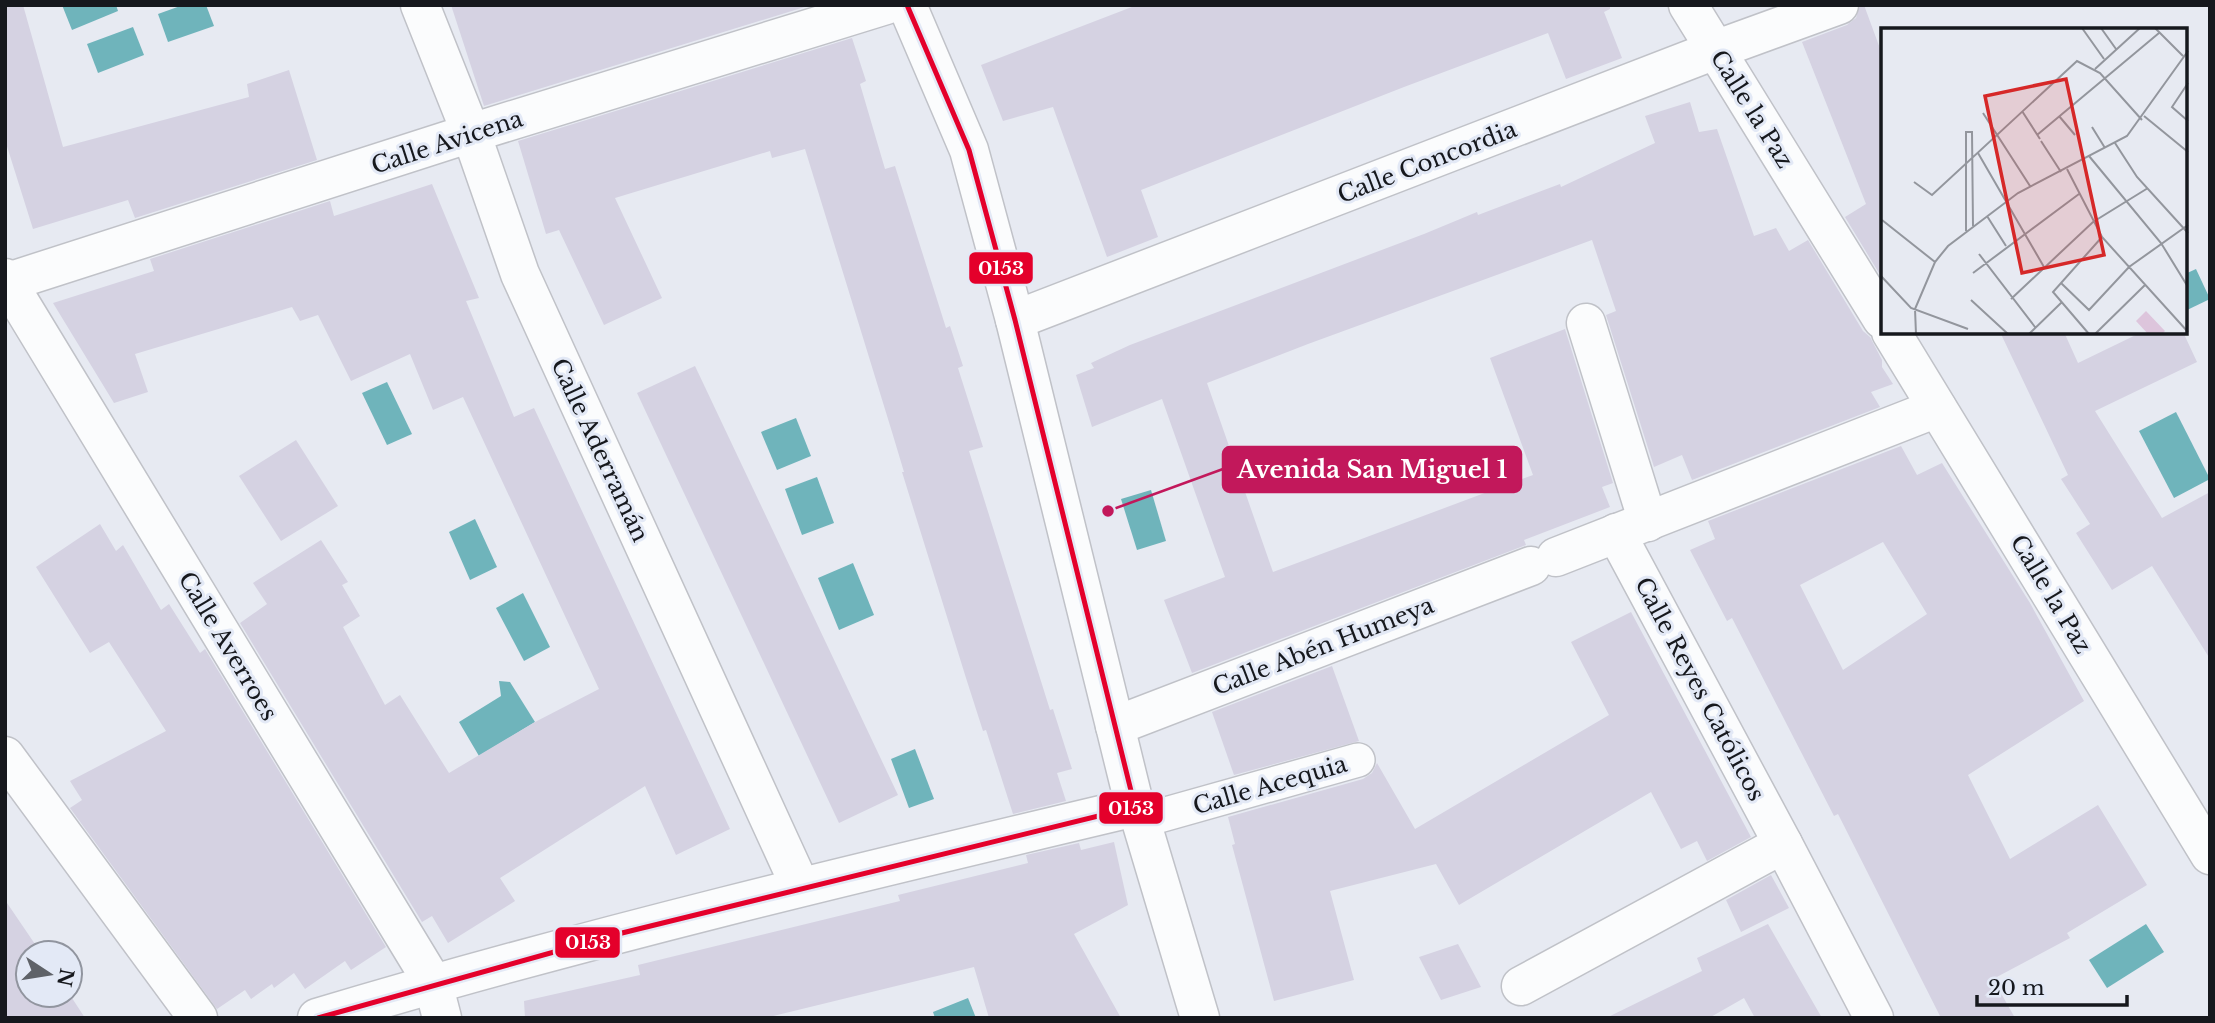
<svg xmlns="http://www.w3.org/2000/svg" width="2215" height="1023" viewBox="0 0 2215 1023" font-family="'Libre Baskerville',serif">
<rect width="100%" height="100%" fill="#e7eaf2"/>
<g fill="#6fb4bb">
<polygon points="62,5 116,5 118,11 72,30"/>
<polygon points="183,5 206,5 214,26 168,42 158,14"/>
<polygon points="133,27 144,55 98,73 87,44"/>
<polygon points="2196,269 2210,299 2185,311 2185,274"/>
<polygon points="387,382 412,434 387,445 362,393"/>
<polygon points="2176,412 2210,479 2174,498 2139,431"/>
<polygon points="796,418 811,456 777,470 761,432"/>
<polygon points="817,477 834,523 802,535 785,489"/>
<polygon points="1151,490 1166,541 1137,550 1121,499"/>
<polygon points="475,519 497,567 470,580 449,532"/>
<polygon points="853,563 874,615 839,630 818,578"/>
<polygon points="523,593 550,647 524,661 496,608"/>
<polygon points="499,681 510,682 535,722 479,756 459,722 501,696"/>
<polygon points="915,749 934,799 909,808 891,759"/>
<polygon points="2146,924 2164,952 2107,988 2089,960"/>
<polygon points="968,998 976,1018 935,1018 933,1012"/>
</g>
<g fill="#d5d2e2" fill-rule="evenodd">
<polygon points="5,5 23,5 63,147 249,97 247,84 289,70 317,160 135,218 128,200 33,229 5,140"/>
<polygon points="451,5 811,5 484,106"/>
<polygon points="1137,5 1610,5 1610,9 1604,12 1622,58 1566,79 1548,33 1404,87 1141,190 1158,237 1107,257 1053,107 1003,121 981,65"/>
<polygon points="1860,5 1864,5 1882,54 1882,278 1845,217 1866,204 1802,42 1847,25 1856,18"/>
<polygon points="852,38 866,81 860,84 885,169 895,166 946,328 950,326 963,366 958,368 983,447 969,451 1050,710 1053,709 1072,769 1057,773 1066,801 1013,814 986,730 983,731 966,678 902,472 904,472 892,432 805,149 772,158 770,151 615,198 662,298 604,325 559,230 546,234 518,141"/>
<polygon points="1690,102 1699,132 1717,129 1754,236 1776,228 1789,251 1808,240 1863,331 1870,337 1882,360 1882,367 1893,384 1871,392 1880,407 1692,480 1682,455 1654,467 1606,315 1616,311 1592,240 1308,344 1207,383 1273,572 1533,475 1490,358 1565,329 1613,483 1602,487 1610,507 1524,540 1526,545 1192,673 1164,600 1225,577 1162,399 1092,427 1076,375 1094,368 1091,363 1130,345 1424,234 1477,212 1478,215 1560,184 1561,187 1655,143 1645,116"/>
<polygon points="432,184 479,298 466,301 514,417 534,408 730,829 676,855 645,786 500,878 515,901 448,943 432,916 422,922 240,623 267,604 253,583 321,540 348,582 342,585 360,616 343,627 385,705 400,695 449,773 535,722 599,689 463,397 433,410 410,354 351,381 318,315 300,321 292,307 135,354 148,392 114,403 53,303 154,271 150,259 330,201 334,216"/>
<polygon points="2000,332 2064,332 2078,363 2142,332 2183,332 2197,362 2095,411 2162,518 2210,492 2210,659 2152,566 2112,590 2076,533 2090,524 2061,479 2068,475"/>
<polygon points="695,366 898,795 839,823 637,393"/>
<polygon points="296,440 338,506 281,541 239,476"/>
<path d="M1901,446L1917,475L1942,463L2030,603L2084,701L1968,775L2010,859L2098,805L2147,885L2067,933L2070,938L1993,979L2015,1018H1941L1838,814L1834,816L1732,618L1727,621L1690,550L1715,539L1708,521ZM1883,542L1927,614L1843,670L1800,585Z"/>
<polygon points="100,524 116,551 123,545 161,610 169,604 200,653 205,649 386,947 351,970 345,961 305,989 294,973 274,988 272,984 251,999 245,990 217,1009 70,808 82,800 70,781 166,731 109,642 90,653 36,567"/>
<polygon points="1631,612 1751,837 1707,861 1697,841 1681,849 1651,792 1459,905 1436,864 1330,891 1354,980 1274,1001 1232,845 1235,844 1228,817 1363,779 1372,773 1377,763 1415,829 1609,715 1571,642"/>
<polygon points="1332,666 1359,741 1234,775 1212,712"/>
<polygon points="1114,842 1128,905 1074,934 1121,1018 989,1018 974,967 765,1018 525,1018 524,1001 640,975 638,965 900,901 898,895 1028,863 1026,855 1079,843 1081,850"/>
<polygon points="1771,875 1789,908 1741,932 1726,900"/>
<polygon points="5,900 41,953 28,953 28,995 70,995 85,1018 5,1018"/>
<polygon points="1768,924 1822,1018 1755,1018 1744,998 1709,1018 1606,1018 1702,971 1697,958"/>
<polygon points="1458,944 1481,987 1441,1000 1419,957"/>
</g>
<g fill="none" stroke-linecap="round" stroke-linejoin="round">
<defs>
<polyline id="pedestrian" points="1141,821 1358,760"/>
<g id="minor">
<polyline points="420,5 471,133 520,274 800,886"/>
<polyline points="1688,5 1882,319"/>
<polyline points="5,278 433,983 442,1018"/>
<polyline points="8,282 471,133 886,5"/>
<polyline points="1015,320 1715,50 1839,5"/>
<polyline points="1586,323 1648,522"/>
<polyline points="1891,332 2210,855"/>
<polyline points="1616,533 1783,844 1874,1018"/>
<polyline points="1556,557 1937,408"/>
<polyline points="1115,726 1531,566"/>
<polyline points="5,756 198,1018"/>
<polyline points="1521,986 1783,844"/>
</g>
<g id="tertiary">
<polyline points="907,5 969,150 1015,320 1135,807 1141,821 1200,1018"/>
<path d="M317,1018C587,937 861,872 1135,807"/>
</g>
</defs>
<use href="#pedestrian" stroke="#c0c2c8" stroke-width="36"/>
<use href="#minor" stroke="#c0c2c8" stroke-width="41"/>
<use href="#tertiary" stroke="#c0c2c8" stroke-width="41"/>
<use href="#pedestrian" stroke="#fbfcfd" stroke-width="33"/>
<use href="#minor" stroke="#fbfcfd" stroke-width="38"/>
<use href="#tertiary" stroke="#fbfcfd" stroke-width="38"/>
<defs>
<polyline id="bus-1" points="318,1018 622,933 1135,807 1015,320 969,150 907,5"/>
</defs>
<use href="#bus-1" stroke="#e3e9f6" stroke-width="10"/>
<use href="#bus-1" stroke="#e4002b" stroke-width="5"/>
</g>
<g text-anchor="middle" stroke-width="6" stroke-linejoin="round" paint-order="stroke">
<g font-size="23" fill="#16181d" stroke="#e3e9f6">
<text transform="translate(1752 109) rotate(58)" y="8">Calle la Paz</text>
<text transform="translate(447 142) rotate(-18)" y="8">Calle Avicena</text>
<text transform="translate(1427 162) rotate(-21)" y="8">Calle Concordia</text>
<text transform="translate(600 450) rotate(65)" y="8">Calle Aderramán</text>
<text transform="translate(2051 594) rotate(59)" y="8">Calle la Paz</text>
<text transform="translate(228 646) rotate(59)" y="8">Calle Averroes</text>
<text transform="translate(1323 646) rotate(-21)" y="8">Calle Abén Humeya</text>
<text transform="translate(1700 689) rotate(62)" y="8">Calle Reyes Católicos</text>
<text transform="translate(1270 785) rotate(-16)" y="8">Calle Acequia</text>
</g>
</g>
<g transform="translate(1881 28)">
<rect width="306" height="306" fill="#e7eaf2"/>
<path d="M265,283L284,303L281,306H267L255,293Z" fill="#ddc5dc"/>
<path fill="none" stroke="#93969d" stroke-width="2" d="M201,0L223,31M220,0L235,21M274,0L302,28M214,41L259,0M307,55L291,79L307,93M141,83L159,111M102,85L149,158M178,88L194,107M263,88L307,124M211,99L224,120M156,107L278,5M160,113L180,144M234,115L256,149L307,205M97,125L163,239M208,128L280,215L307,259M186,141L221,209L307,304M33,154L51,167L196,33L219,45L261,92M106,188L125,218M1,192L54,234M85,203V104H91L92,198M98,226L154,299M92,245L198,166M0,248L30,280L87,301M180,255L208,282L248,239L307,197M130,271L212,194L267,160M90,272L127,306M35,306L34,281L54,234L67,218L137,165L246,108L307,23M148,306L181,274M208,306L172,264L221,209M214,306L264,257"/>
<path fill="#d62828" fill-opacity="0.15" stroke="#d62828" stroke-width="3.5" d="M185,51L223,227L141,245L104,68Z"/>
<rect width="306" height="306" fill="none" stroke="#16181d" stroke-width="3.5"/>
</g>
<path fill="none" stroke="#c2185b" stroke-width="2.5" d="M1108 511L1223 469"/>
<circle fill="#c2185b" stroke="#e3e9f6" stroke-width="2.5" cx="1108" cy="511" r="7"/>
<rect fill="#c2185b" stroke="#c2185b" stroke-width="2.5" x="1223" y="447" width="298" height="45" rx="7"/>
<g font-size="24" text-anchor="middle" font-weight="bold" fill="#fff">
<text x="1372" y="478">Avenida San Miguel 1</text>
</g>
<g stroke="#e3e9f6" stroke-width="2.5">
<rect x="968" y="251" width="66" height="34" rx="7" fill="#e4002b"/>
<rect x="1098" y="791" width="66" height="34" rx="7" fill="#e4002b"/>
<rect x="554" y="926" width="67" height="33" rx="7" fill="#e4002b"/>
</g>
<g font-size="19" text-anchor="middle" font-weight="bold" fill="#fff">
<text x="1001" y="275">0153</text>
<text x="1131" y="815">0153</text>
<text x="588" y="949">0153</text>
</g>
<rect width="2215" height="1023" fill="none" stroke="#16181d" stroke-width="14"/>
<g transform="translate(49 974) rotate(102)"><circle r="33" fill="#e3e9f6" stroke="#91959f" stroke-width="2"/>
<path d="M0-5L12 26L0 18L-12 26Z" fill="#5f6268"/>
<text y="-10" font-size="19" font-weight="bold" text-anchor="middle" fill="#16181d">N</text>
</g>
<path d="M1977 995v10h150v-10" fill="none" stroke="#16181d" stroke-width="3.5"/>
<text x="1988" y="995" font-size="21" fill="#16181d" stroke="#e3e9f6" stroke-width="5" paint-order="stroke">20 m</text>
</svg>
